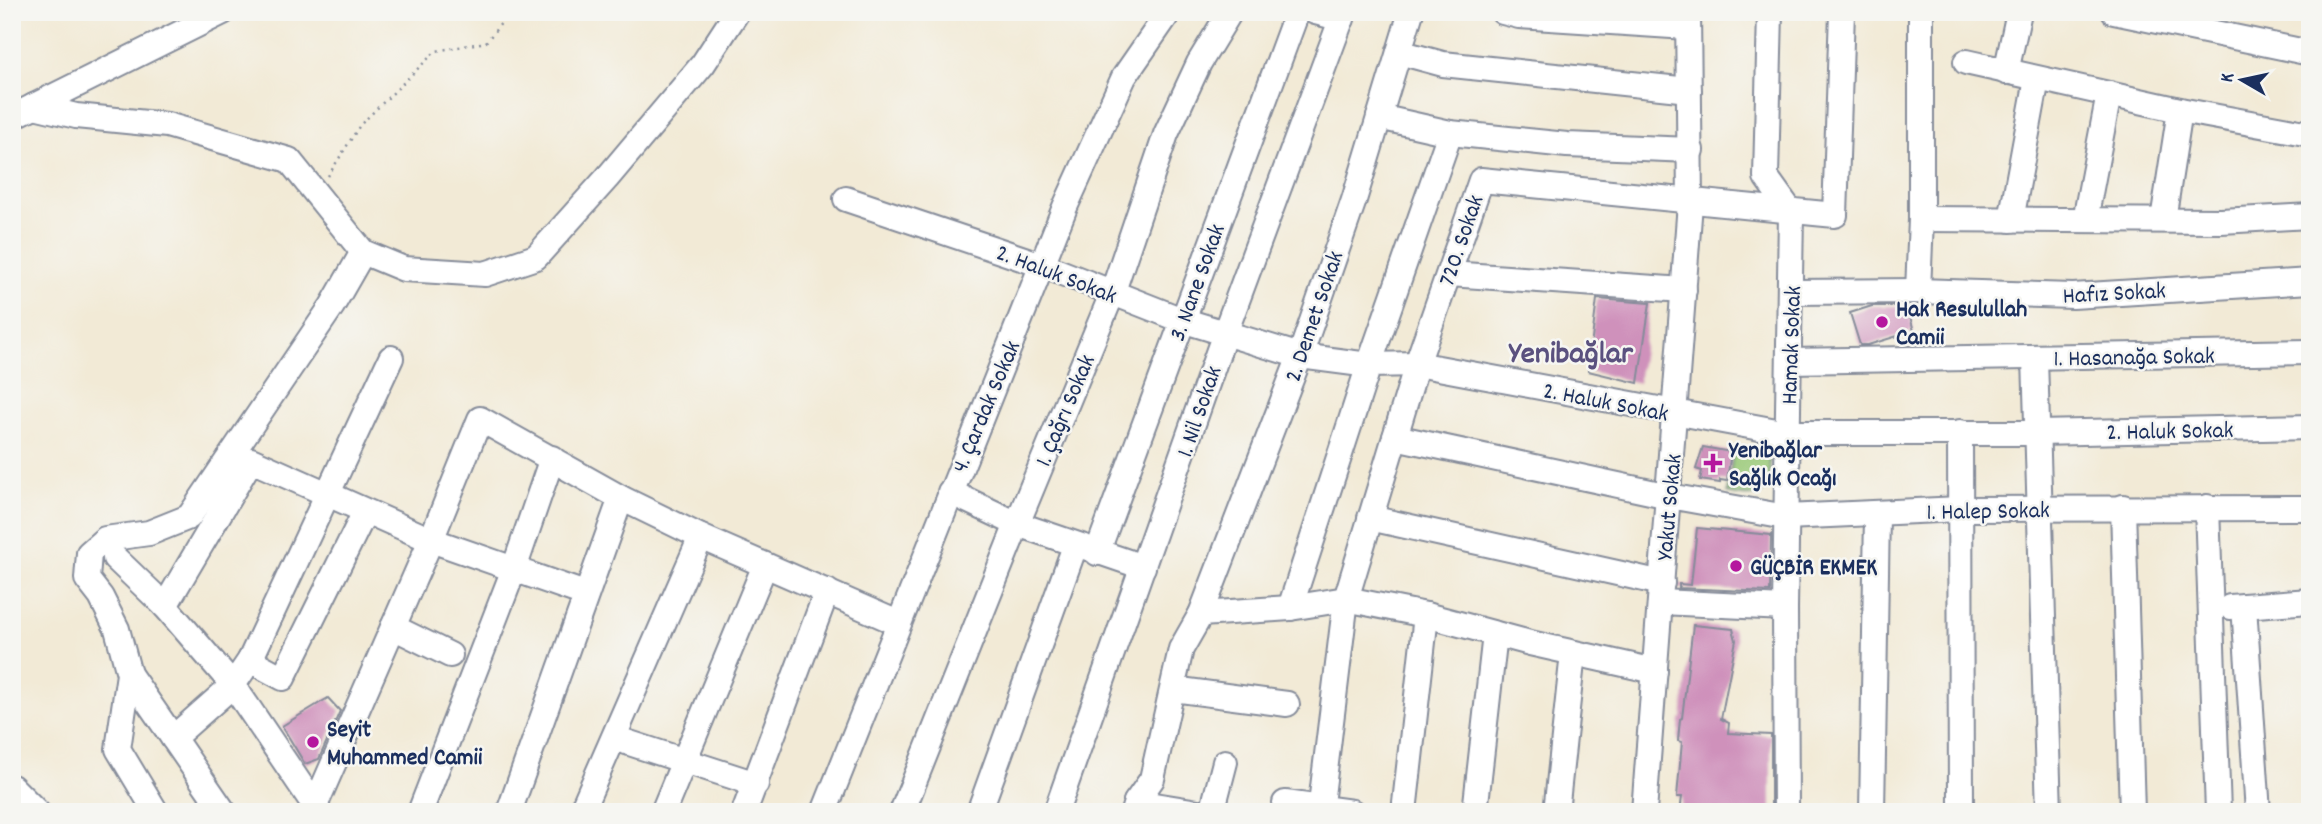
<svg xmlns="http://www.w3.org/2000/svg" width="2322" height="824" viewBox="0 0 2322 824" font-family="Dekko,sans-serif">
<rect width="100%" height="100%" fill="#f6f6f2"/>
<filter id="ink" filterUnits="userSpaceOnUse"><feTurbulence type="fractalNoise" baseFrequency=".0143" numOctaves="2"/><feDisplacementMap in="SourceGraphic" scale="14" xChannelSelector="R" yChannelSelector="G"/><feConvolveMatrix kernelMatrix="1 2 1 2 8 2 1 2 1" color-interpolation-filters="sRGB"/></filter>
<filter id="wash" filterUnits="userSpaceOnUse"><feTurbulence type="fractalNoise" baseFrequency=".00686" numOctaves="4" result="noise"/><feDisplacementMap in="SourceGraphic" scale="28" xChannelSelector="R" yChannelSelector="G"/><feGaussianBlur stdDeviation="1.57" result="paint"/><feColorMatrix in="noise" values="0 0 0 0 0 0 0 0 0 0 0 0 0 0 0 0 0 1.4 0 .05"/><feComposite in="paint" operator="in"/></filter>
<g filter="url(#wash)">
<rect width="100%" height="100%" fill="#f2ead6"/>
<path fill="#9ac978" stroke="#5a7c6b" stroke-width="2" d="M1734,447L1759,449L1769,454C1773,492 1765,503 1727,493Z"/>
<g id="blocks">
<g fill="#cf91bb">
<polygon points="1597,299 1650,303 1638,383 1588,371"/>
<polygon points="1872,306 1907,306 1914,331 1868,345 1860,345 1850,313"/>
<polygon points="1703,447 1731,452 1727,481 1720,480 1720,483 1700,480 1702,471 1696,469"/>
<polygon points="1697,528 1771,535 1770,592 1679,588 1679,584 1691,585"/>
<polygon points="1693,625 1733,629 1736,640 1721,719 1729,723 1728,733 1771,735 1771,812 1680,812 1682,797 1677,797 1682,742 1678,741 1680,719 1682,718"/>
<polygon points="328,698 340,711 319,759 305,764 282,726"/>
</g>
</g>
</g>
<g filter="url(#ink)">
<use href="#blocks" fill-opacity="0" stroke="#868c9a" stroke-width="2"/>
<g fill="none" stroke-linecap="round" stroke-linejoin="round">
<defs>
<g id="minor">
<polyline points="1315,12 1342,19"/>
<polyline points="1503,12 1519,16 1687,27"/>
<polyline points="1770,12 1766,177 1791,212 1785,608 1786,812"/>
<polyline points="2114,12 2310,53"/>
<polyline points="1399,52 1443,64 1689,90"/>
<polyline points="1966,62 2180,110 2310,134"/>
<polyline points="2006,72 2019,12"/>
<polyline points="34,106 76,116 167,125 289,160 363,252 404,269 485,274 536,257 607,178 703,64 737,12"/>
<polyline points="12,117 223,12"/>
<polyline points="1379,117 1450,133 1567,145 1691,150"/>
<polyline points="846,199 1042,265 1182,320 1300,356 1369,365 1417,364 1787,433 2038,433 2310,427"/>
<polyline points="1921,219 2221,221 2310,216"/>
<polyline points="2011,220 2037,79"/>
<polyline points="2085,220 2109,94"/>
<polyline points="2163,220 2180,110"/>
<polyline points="1449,274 1684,290"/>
<polyline points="1918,291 1921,219 1921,12"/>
<polyline points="1792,292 1918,291 2073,296 2310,281"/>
<polyline points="2035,358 2049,812"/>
<polyline points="1790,361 2310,352"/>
<polyline points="1960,432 1961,812"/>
<polyline points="1395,437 1669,496 1786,517 1960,509 2310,508"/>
<polyline points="950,492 1017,524 1143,567"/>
<polyline points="2123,507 2132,812"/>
<polyline points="2207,507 2218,812"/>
<polyline points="1370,518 1662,583"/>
<polyline points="1097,553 1297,12"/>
<polyline points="115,558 165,606 233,685 319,812"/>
<polyline points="1661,602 1785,608"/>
<polyline points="165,606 251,460 431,540 585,594"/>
<polyline points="2244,606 2258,812"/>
<polyline points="2230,607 2310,601"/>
<polyline points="1290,608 1369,365 1450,133"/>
<polyline points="1201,614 1290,608 1346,599 1426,615 1530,643 1655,671"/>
<polyline points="393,627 450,655"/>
<polyline points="250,660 283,678 365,512"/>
<polyline points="129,674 224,812"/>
<polyline points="1173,689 1287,704"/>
<polyline points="173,738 233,685 250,660 391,358"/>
<polyline points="614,738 756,784"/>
<polyline points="12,787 37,812"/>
<polyline points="1136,802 1198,812"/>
<polyline points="315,806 431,540 480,419 621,498 701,537 898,623"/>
<polyline points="156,812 118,749 129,674 117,629 101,597 87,579 89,553 105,539 149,533 189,517 332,306 363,252"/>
<polyline points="420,812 514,569 552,458"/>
<polyline points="509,812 621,498"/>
<polyline points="581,812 701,537"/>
<polyline points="663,812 765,565"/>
<polyline points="744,812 827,591"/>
<polyline points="824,812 1065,207 1124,77 1169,12"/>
<polyline points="902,812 1017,524 1112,294 1166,134 1199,63 1230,12"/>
<polyline points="979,812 1075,546"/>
<polyline points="1056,812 1225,333 1344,12"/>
<polyline points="1133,812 1136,802 1152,779 1181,649 1201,614 1300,356 1354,200 1411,12"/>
<polyline points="1212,812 1225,762"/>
<polyline points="1284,812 1285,803 1352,812"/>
<polyline points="1320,812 1346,599 1417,364 1481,180 1835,215 1842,12"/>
<polyline points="1404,812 1426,615"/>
<polyline points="1475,812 1495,634"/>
<polyline points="1556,812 1573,653"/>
<polyline points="1644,812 1690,203 1688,12"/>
<polyline points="1872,812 1877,514"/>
</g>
</defs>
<use href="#minor" stroke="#868c9a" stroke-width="28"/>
<polyline stroke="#868c9a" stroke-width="2.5" stroke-dasharray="2 5" stroke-linecap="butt" points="328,176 360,125 436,51 486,42 510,12"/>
<use href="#minor" stroke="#fff" stroke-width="24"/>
</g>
</g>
<g fill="#b5179e" stroke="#f6f6f2" stroke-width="2.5">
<circle cx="1882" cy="322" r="7"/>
<path d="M1709.5 452.5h7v7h7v7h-7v7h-7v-7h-7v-7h7z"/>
<circle cx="1736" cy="566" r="7"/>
<circle cx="313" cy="742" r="7"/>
</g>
<g text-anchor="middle" stroke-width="5" stroke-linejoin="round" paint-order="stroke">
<g font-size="24" fill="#1b2f5e" stroke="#f6f6f2">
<text transform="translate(1460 240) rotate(-71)" y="8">720. Sokak</text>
<text transform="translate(1057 273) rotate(21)" y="8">2. Haluk Sokak</text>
<text transform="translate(1196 282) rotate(-70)" y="8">3. Nane Sokak</text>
<text transform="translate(2114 292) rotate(-3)" y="8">Hafız Sokak</text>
<text transform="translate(1313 316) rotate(-71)" y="8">2. Demet Sokak</text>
<text transform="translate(1790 345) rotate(-88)" y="8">Hamak Sokak</text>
<text transform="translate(2134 356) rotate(-1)" y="8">1. Hasanağa Sokak</text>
<text transform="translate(1606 401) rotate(11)" y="8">2. Haluk Sokak</text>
<text transform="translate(985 406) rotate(-67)" y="8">4. Çardak Sokak</text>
<text transform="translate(1064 410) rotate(-67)" y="8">1. Çağrı Sokak</text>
<text transform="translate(1198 411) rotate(-71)" y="8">1. Nil Sokak</text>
<text transform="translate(2170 430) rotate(-1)" y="8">2. Haluk Sokak</text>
<text transform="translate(1668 507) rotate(-85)" y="8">Yakut Sokak</text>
<text transform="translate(1988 510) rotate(-1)" y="8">1. Halep Sokak</text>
</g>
<g font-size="24" font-weight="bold" fill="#1b2f5e" stroke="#f6f6f2" text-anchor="start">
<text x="1896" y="316">Hak Resulullah<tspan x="1896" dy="28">Camii</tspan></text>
<text x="1729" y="457">Yenibağlar<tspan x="1729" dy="28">Sağlık Ocağı</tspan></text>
<text x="1750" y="574">GÜÇBİR EKMEK</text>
<text x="327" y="736">Seyit<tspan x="327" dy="28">Muhammed Camii</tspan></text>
</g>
<g font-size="32" font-weight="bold" fill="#5a517f" stroke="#f6f6f2">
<text x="1571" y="362">Yenibağlar</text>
</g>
</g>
<rect width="2322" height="824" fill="none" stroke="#f6f6f2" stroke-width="42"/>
<g transform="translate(2242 80) rotate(279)" stroke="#f6f6f2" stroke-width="5" paint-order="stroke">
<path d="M0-5L12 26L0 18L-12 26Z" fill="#1b2f5e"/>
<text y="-10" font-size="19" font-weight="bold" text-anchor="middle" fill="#1b2f5e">K</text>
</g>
</svg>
